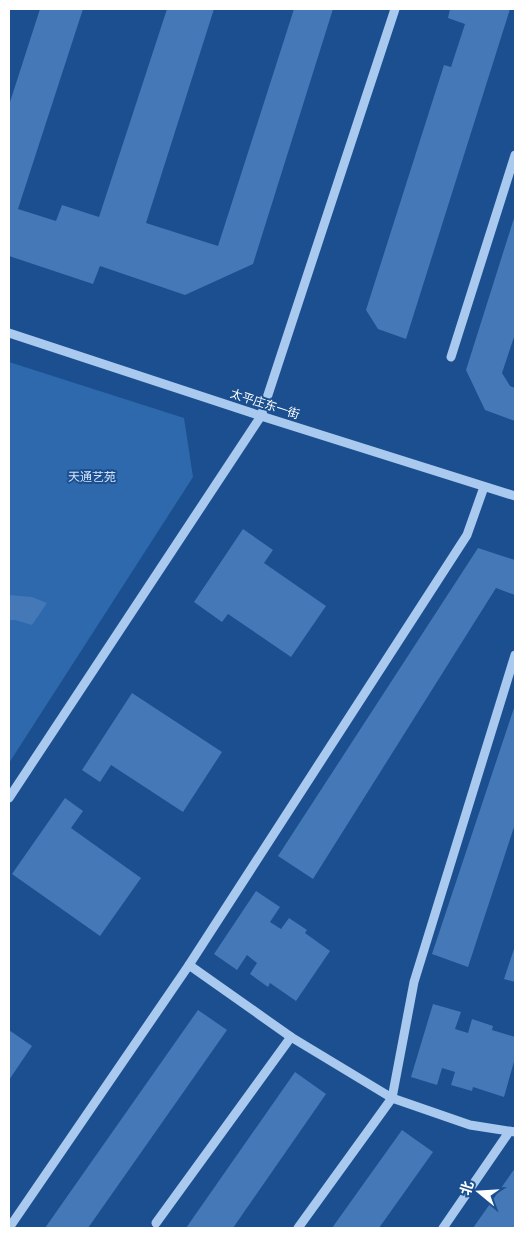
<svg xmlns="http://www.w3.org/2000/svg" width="524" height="1237" viewBox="0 0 524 1237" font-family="Arial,'Noto Sans SC',sans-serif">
<rect width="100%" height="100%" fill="#1b4f8f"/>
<polygon fill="#2e69ad" points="9,362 184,418 193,477 9,763"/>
<g fill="#4478b7">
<polygon points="40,9 83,9 18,209 56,221 62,205 99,217 167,9 214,9 146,223 218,246 294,9 333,9 253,264 185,295 100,266 93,284 9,256 9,105"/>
<polygon points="450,9 510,9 406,339 378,329 366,310 444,65 451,67 465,24 448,18"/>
<polygon points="515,215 515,334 502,373 510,386 515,388 515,421 485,410 466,370"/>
<polygon points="243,529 273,550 264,563 326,606 291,657 228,614 222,622 194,602"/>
<polygon points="478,548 515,560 515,595 496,588 313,879 278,856"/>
<polygon points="9,595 32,597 47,603 32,625 15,620 9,620"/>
<polygon points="132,693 222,752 183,812 111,765 100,782 82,770"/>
<polygon points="515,705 515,824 468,967 432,954"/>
<polygon points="65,798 83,811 71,828 141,878 100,936 12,874"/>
<polygon points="256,891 280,907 270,922 281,929 289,918 307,930 305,933 330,951 296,1001 270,983 268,987 250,974 257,963 247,955 237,970 214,954"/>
<polygon points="515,946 515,982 504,979"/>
<polygon points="433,1004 461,1012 455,1029 468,1033 472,1019 493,1026 492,1030 515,1037 515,1058 504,1097 473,1087 472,1091 451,1085 455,1072 442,1068 437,1085 411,1077"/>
<polygon points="198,1010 227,1030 88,1228 45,1228"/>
<polygon points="9,1030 32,1046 9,1080"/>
<polygon points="295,1072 326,1094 233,1228 186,1228"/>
<polygon points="402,1130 433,1152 379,1228 332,1228"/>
<polygon points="515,1168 515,1228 473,1228"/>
</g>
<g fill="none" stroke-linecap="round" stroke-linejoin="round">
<g stroke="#a9c9ee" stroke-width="9">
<polyline points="9,333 261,416 515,496"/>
<polyline points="451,357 515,155"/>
<polyline points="9,798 261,416 395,9"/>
<polyline points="189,965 291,1037 392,1098 470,1125 515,1132"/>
<polyline points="156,1223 291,1037"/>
<polyline points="9,1228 189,965 467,535 484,487"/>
<polyline points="298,1228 392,1098 414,982 515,655"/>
<polyline points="443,1228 509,1132"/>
</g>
</g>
<g text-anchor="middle" stroke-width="4" stroke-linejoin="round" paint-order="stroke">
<g font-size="12" fill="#fff" stroke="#1b4f8f">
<text transform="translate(265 404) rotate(18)" y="4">太平庄东一街</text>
</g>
<g font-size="12" fill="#cfe3fa" stroke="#1b4f8f">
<text x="92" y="481">天通艺苑</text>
</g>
</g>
<rect width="524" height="1237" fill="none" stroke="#ffffff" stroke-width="20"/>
<g transform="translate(479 1192) rotate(288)" stroke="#1b4f8f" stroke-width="4" paint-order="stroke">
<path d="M0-4L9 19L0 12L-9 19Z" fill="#ffffff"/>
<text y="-8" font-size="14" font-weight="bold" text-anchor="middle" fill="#ffffff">北</text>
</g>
</svg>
